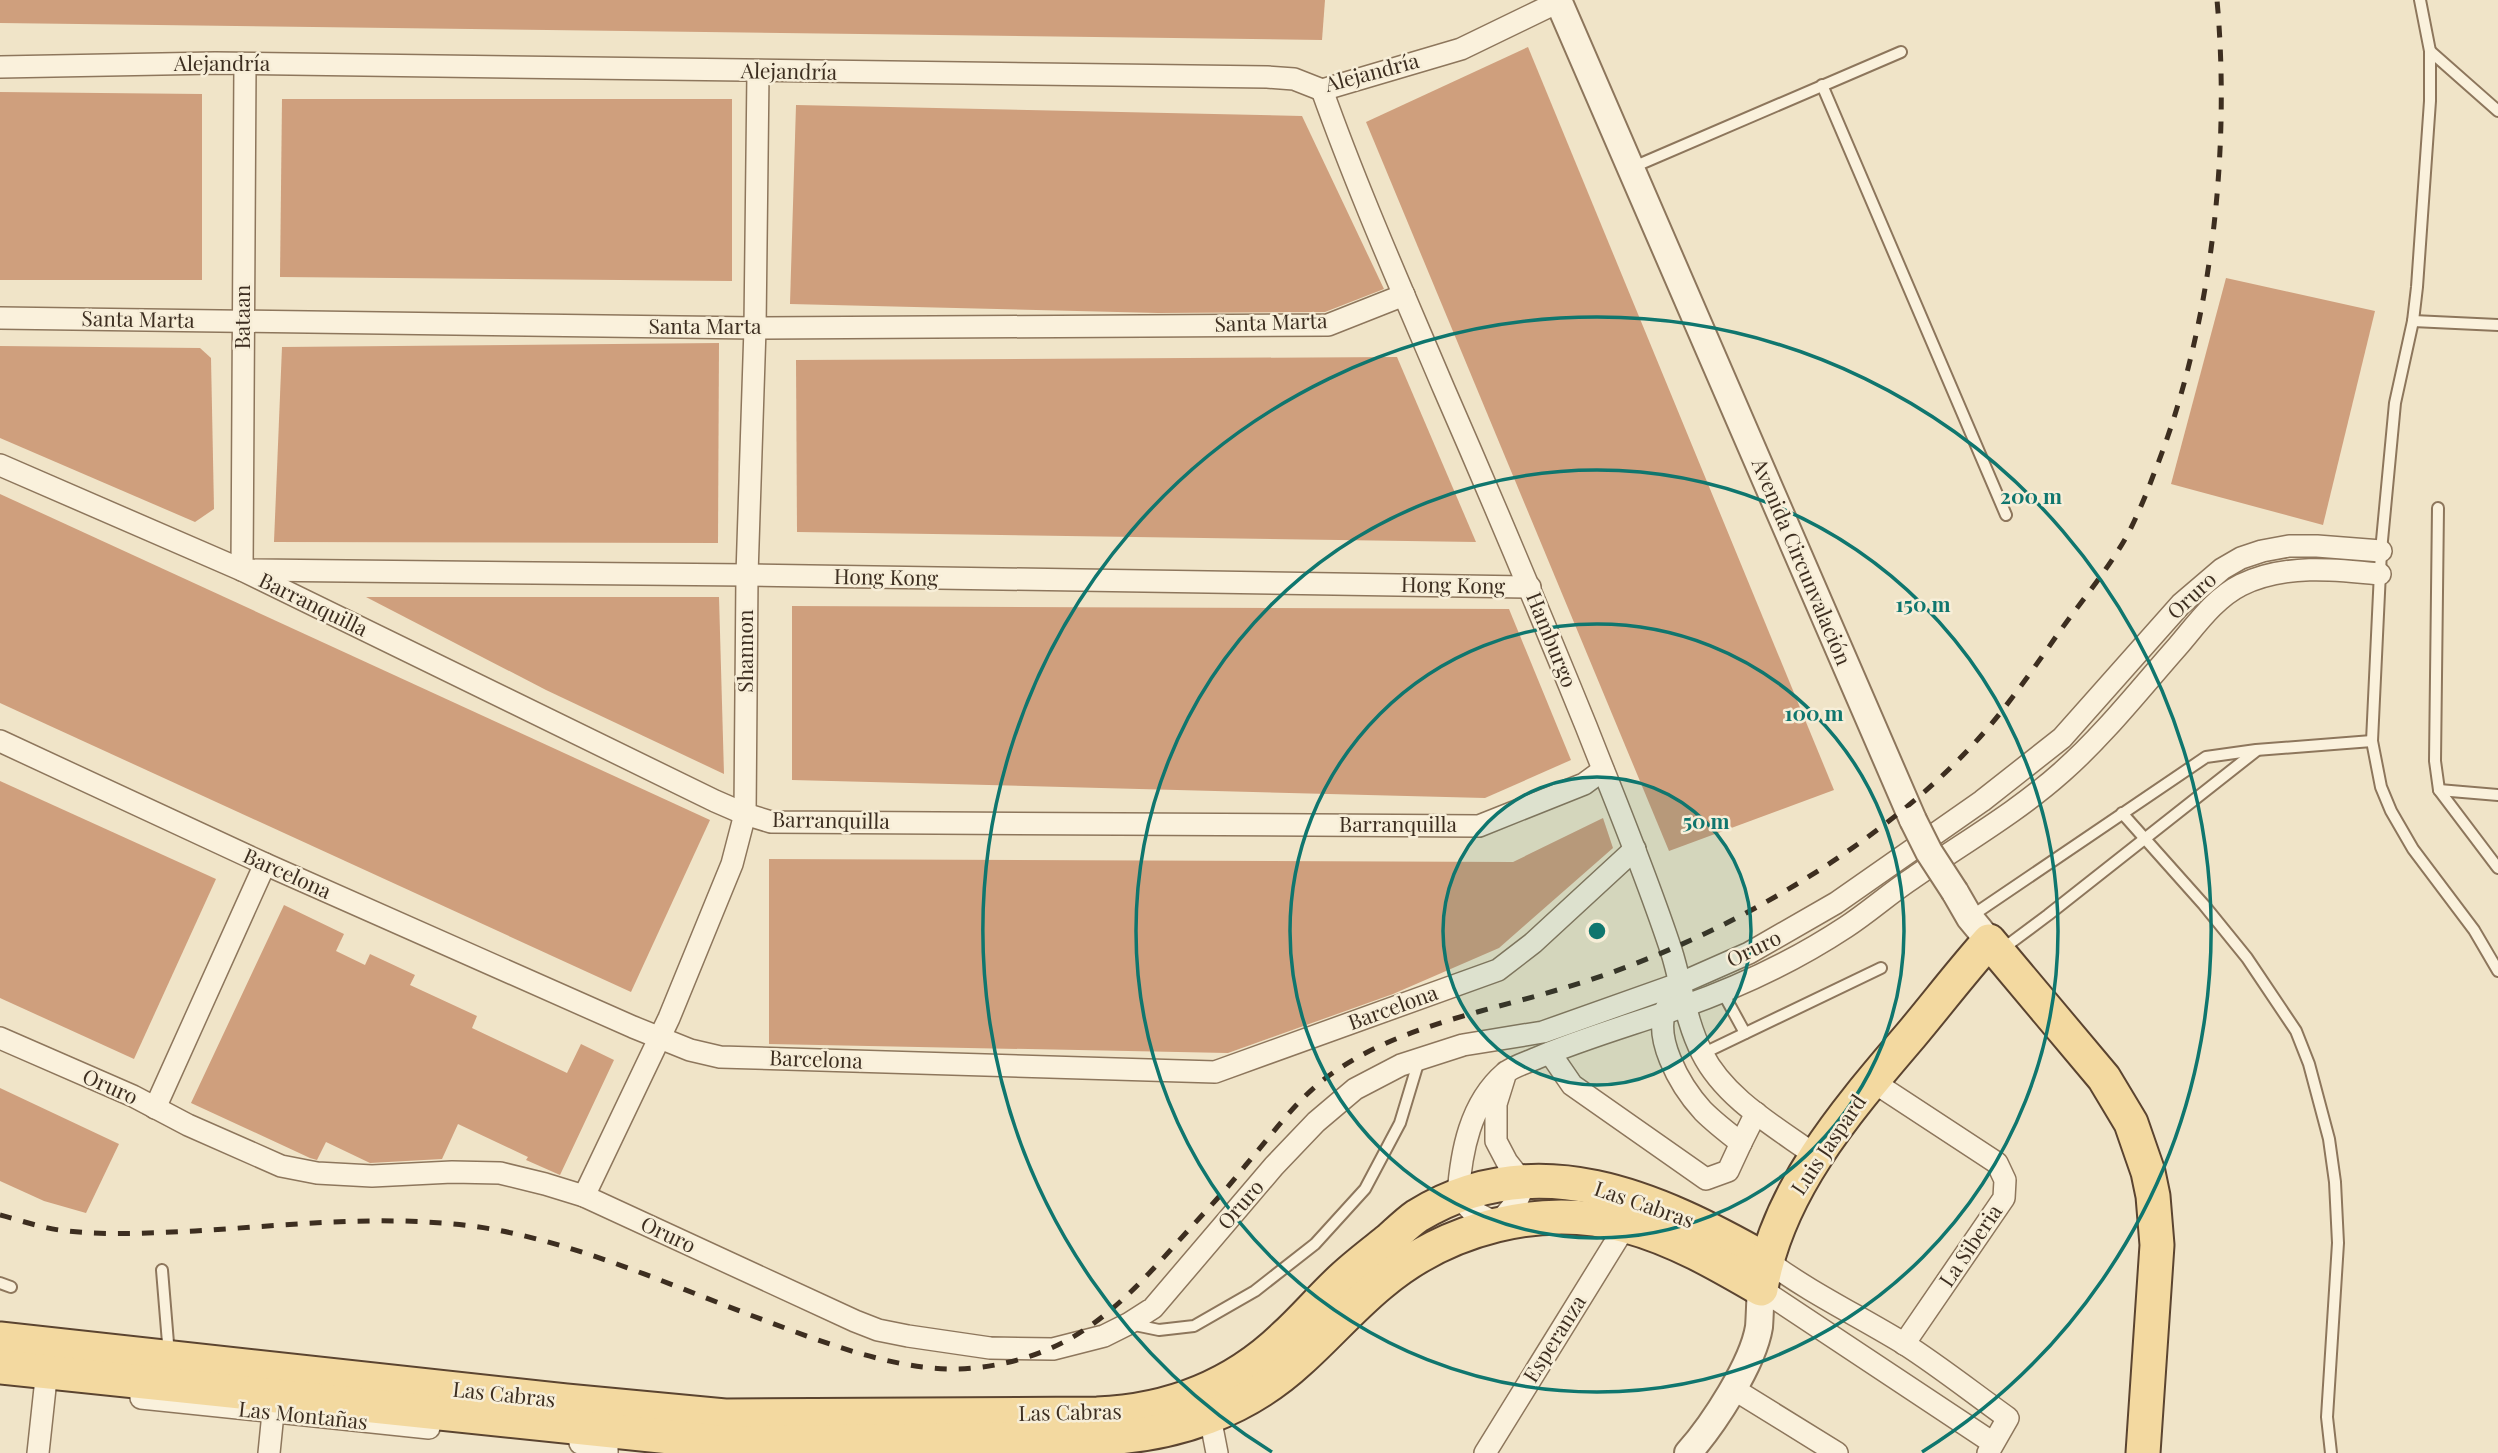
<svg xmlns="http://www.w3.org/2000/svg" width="2498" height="1453" viewBox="0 0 2498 1453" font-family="'Playfair Display',serif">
<rect width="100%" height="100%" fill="#f0e4c8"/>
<g fill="#cf9f7d">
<polygon points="0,0 1325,0 1322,40 0,23"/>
<polygon points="1528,47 1834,790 1669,851 1366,122"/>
<polygon points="0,92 202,94 202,280 0,280"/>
<polygon points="282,99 732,99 732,281 280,277"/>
<polygon points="796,105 1302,116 1384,289 1325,312 1158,313 790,304"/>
<polygon points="2226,278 2375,311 2323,525 2171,484"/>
<polygon points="719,343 718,543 274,542 282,347"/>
<polygon points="0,346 200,348 211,358 214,509 195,522 0,438"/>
<polygon points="1397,357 1476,542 797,532 796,360"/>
<polygon points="0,494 710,820 631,992 0,703"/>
<polygon points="366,597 719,597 724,774 546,690"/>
<polygon points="792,606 1509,609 1571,760 1485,798 792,780"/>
<polygon points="0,781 216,879 134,1059 0,998"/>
<polygon points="1603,818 1613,848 1499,948 1393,994 1228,1053 769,1044 769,859 1513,862"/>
<polygon points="284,905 344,934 336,951 365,965 370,954 415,975 410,985 477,1016 472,1028 567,1073 581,1044 614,1060 560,1175 526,1160 528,1157 458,1124 442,1159 370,1163 326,1142 317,1160 310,1158 191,1103"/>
<polygon points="0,1088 119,1144 86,1213 44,1201 0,1181"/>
</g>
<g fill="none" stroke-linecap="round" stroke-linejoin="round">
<defs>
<g id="service">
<polyline points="2420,0 2430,51 2430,101 2417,287 2413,321 2395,403 2381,551 2372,741 2381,787 2391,811 2413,849 2474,930 2498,971"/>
<polyline points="2430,51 2498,111"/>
<polyline points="1822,85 2006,515"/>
<polyline points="1631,168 1901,52"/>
<polyline points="2413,321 2498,325"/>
<polyline points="2438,508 2435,761 2439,790 2498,868"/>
<polyline points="2439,790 2498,795"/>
<polyline points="2122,813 2204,905 2247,958 2296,1031 2309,1064 2329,1139 2335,1182 2338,1243 2327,1417 2331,1453"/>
<polyline points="1970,917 2206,757 2256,750 2372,741"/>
<polyline points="2001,950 2048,915 2256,751"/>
<polyline points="1722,991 1745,1033"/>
<polyline points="1702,1054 1881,968"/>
<polyline points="162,1270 169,1355"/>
<polyline points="0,1283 11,1287"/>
<polyline points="1130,1324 1159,1330 1194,1326 1255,1291 1315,1244 1365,1189 1400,1123 1419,1060"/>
</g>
<g id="minor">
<polyline points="245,64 242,570 747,575 1530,587"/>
<polyline points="0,67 215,63 1267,77 1294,79 1322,90 1461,49 1558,2"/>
<path d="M1322,90C1358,191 1402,290 1444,389C1493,501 1540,613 1586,726C1615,800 1646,874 1671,950C1682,984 1685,1020 1702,1053C1725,1099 1776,1127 1816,1156"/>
<polyline points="0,318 755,328 1328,325 1404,295"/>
<polyline points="0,465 242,570 715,801 745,814 771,822 1479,826 1584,784 1603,770"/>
<polyline points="0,741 265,864 633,1027 690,1050 720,1057 1215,1072 1498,970 1533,943 1635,849"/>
<path d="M1669,1003C1649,1034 1681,1087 1703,1111C1715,1123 1728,1133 1741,1143L1756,1113"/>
<polyline points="0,1038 133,1096 188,1125 281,1166 317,1173 372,1176 452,1172 500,1173 545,1184 584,1196 855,1321 878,1330 908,1336 990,1348 1053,1349 1104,1336 1128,1324 1153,1308 1274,1166 1316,1122 1355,1089 1401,1065 1463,1045 1543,1032 1681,983 1749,953 1836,903 1982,801 2062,738 2181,604 2222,569 2241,558 2262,551 2289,546 2317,546 2381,551"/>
<polyline points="1550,1053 1572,1085 1706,1179 1728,1171 1741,1143"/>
<path d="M1506,1072L1496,1104V1141L1507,1162L1522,1181V1190L1517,1201L1498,1224L1472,1211L1458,1196C1461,1152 1470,1103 1505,1073C1514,1066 1528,1062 1537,1058C1584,1038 1634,1024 1682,1007C1739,987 1796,960 1846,927C1869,912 1890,893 1913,878C1963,843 2016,813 2062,772C2104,735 2140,689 2178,646C2196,625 2215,598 2241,585C2284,564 2334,569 2380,574"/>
<polyline points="1872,1081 1997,1163 2005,1180 2004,1198 1904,1344"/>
<polyline points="155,1108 265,864"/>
<polyline points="584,1196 669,1018 732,864 745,814 747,575 755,328 758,72"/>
<path d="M1766,1260C1809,1292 1857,1315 1903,1343C1939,1366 1973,1393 2008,1418L1988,1453"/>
<polyline points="1761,1289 1993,1443"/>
<polyline points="1732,1388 1837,1453"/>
<polyline points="141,1398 429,1428"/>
<polyline points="1210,1417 1217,1453"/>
<polyline points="580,1443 607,1446 607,1453"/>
<polyline points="38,1453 45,1388"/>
<polyline points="269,1453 273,1413"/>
<polyline points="1485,1453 1626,1225"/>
</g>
<g id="tertiary">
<polyline points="1558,0 1913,820"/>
<polyline points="1955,892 1970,918 1989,941"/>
<path d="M1688,1453C1713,1425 1753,1364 1759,1327C1760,1314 1760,1301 1761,1289"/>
</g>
<g id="primary">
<path d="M0,1339L566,1401L725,1416L1097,1414C1168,1411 1232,1387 1284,1337C1305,1318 1323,1296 1344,1277C1358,1264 1374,1252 1389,1240C1398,1232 1407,1223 1417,1216C1536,1143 1657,1198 1766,1260"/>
<path d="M0,1367L727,1443L1102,1438C1175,1435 1245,1411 1299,1361C1327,1336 1351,1308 1380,1284C1446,1228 1542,1202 1627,1226C1675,1239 1718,1264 1761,1289C1777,1190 1848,1109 1911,1035C1937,1004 1962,971 1989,941L2104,1078L2131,1123L2148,1172L2153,1196L2157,1245L2143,1453"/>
</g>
</defs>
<use href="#service" stroke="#8d765c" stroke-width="14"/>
<use href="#minor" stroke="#8d765c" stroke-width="24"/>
<use href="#tertiary" stroke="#8d765c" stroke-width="30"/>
<use href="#primary" stroke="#5b4430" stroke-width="37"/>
<use href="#service" stroke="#faf1dc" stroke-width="10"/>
<use href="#minor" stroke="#faf1dc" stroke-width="21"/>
<use href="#tertiary" stroke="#faf1dc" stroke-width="26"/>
<use href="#primary" stroke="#f3d9a0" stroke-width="33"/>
<path stroke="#3d2e20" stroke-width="5" stroke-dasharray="12 12" stroke-linecap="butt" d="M0,1215C19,1220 39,1227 59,1230C104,1236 149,1233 195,1231C295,1225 397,1212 497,1230C591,1248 679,1289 769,1322C830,1345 909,1375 974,1368C1068,1358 1115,1312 1175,1245C1198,1219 1223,1194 1245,1166C1271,1136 1295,1101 1327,1077C1396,1026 1486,1012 1567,987C1605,976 1644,961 1680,945C1780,901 1891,831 1967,751C2002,715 2031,672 2060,631C2083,599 2110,567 2129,532C2138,514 2146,495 2153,476C2211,333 2231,153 2217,0"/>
<defs>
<polyline id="tertiary-bridge" points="1913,820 1929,852 1955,892"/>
</defs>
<use href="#tertiary-bridge" stroke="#8d765c" stroke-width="30" stroke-linecap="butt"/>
<use href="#tertiary-bridge" stroke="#faf1dc" stroke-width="26"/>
</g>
<circle cx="1597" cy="931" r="154" fill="#0f766e" fill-opacity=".12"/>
<g fill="none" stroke="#0f766e" stroke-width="3.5">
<circle cx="1597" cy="931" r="154"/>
<circle cx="1597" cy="931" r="307"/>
<circle cx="1597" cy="931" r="461"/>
<path d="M1272 1452A614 614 0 1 1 1922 1452"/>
</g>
<g text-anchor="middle" stroke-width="5" stroke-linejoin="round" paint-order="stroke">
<g font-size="21" fill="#3d2e20" stroke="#f7eed8">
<text x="222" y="71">Alejandría</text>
<text transform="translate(789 72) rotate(1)" y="7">Alejandría</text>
<text transform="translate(1372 73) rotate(-15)" y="7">Alejandría</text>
<text transform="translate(243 317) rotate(-90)" y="7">Bataan</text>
<text transform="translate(138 320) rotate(1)" y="7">Santa Marta</text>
<text transform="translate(1271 323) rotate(-2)" y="7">Santa Marta</text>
<text x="705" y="334">Santa Marta</text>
<text transform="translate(1801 562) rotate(67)" y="7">Avenida Circunvalación</text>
<text transform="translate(886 578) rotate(1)" y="7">Hong Kong</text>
<text transform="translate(1453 586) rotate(1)" y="7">Hong Kong</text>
<text transform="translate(2192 596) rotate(-43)" y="7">Oruro</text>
<text transform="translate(313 605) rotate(26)" y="7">Barranquilla</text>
<text transform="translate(1551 640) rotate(68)" y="7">Hamburgo</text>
<text transform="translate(746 651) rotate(-90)" y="7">Shannon</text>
<text transform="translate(831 821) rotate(1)" y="7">Barranquilla</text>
<text x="1398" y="832">Barranquilla</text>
<text transform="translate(287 874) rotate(24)" y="7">Barcelona</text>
<text transform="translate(1754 949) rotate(-26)" y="7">Oruro</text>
<text transform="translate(1393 1008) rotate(-20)" y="7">Barcelona</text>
<text transform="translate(816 1060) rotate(2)" y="7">Barcelona</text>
<text transform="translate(110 1087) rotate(24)" y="7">Oruro</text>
<text transform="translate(1829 1145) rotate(-56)" y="7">Luis Jaspard</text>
<text transform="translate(1241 1205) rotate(-49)" y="7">Oruro</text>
<text transform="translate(1644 1205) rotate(19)" y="7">Las Cabras</text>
<text transform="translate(668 1235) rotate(25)" y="7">Oruro</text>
<text transform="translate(1971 1246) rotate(-56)" y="7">La Siberia</text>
<text transform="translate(1555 1339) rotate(-58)" y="7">Esperanza</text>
<text transform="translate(504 1395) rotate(6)" y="7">Las Cabras</text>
<text transform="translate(1070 1413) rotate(-1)" y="7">Las Cabras</text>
<text transform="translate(303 1416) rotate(6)" y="7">Las Montañas</text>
</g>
</g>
<circle cx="1597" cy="931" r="10" fill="#0f766e" stroke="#f7eed8" stroke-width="3.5"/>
<g font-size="21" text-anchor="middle" font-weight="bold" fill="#0f766e" stroke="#f7eed8" stroke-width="5" stroke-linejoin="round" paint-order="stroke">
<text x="2031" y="504">200 m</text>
<text x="1923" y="612">150 m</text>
<text x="1814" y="721">100 m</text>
<text x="1706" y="829">50 m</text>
</g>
</svg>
